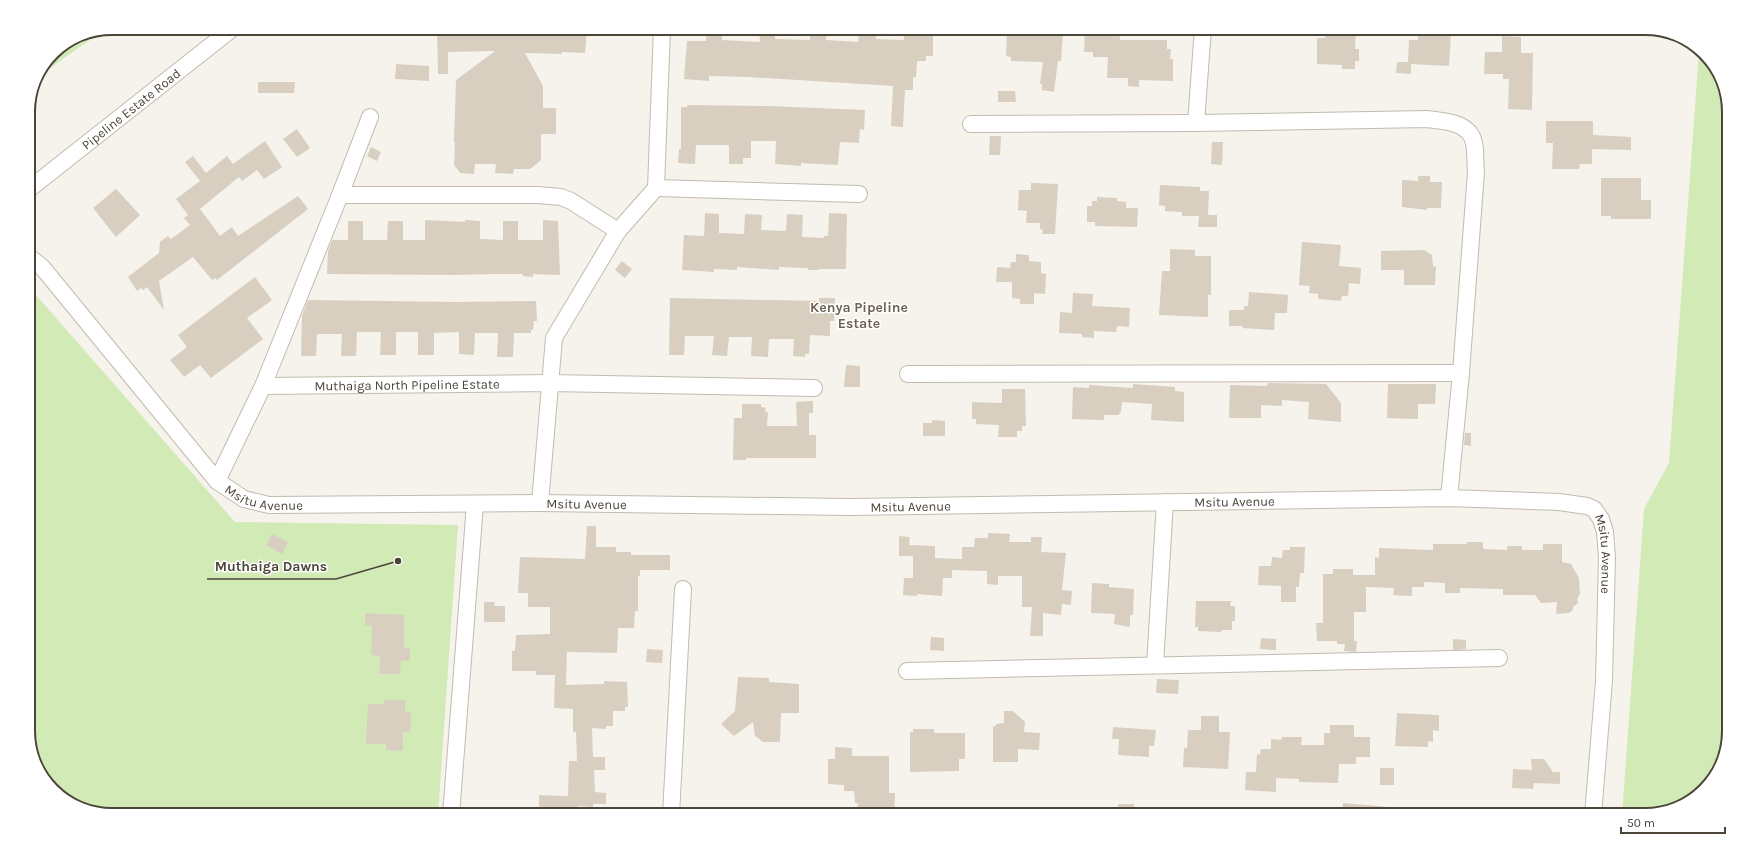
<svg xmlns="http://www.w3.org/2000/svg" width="1757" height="843" viewBox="0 0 1757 843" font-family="Karla,sans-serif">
<rect width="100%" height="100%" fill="#f6f3ec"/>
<g fill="#d2eab5">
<polygon points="104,30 36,78 53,53 80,34"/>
<polygon points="1699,52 1715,66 1729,107 1729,731 1720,768 1691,801 1645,815 1622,815 1644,509 1669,463"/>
<polygon points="28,286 235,522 458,525 438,815 112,815 75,806 42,778 28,736"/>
</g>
<g fill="#d8cfc1">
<polygon points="442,28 587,28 585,53 562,52 562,54 525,53 543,86 543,108 556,108 556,134 541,134 541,160 530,169 514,169 513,174 495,173 496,164 475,164 474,174 460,173 454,165 455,142 454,142 456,80 495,51 448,52 448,74 438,74 437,29"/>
<polygon points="707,28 722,28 722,40 760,42 759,28 775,28 775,39 810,40 810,28 827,28 826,40 858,42 860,28 877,28 876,39 904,40 904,32 918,33 918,36 933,36 933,56 926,56 926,61 917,61 916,77 913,77 913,90 905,90 903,127 891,126 893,86 748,77 709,76 709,81 684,79 687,41 706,41"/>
<polygon points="1012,28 1059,28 1059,34 1063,34 1061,61 1058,61 1054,92 1042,90 1042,84 1040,84 1043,62 1011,61 1011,57 1006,56 1007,30 1012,31"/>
<polygon points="1085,28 1119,28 1120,40 1167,40 1167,49 1171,49 1170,59 1173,59 1173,81 1139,80 1139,87 1128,86 1128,78 1107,78 1108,57 1093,57 1093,52 1084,52"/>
<polygon points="1326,28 1346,28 1345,32 1356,32 1355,49 1359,49 1359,61 1355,61 1355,69 1342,69 1342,65 1317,64 1317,38 1325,38"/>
<polygon points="1418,33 1451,33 1449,66 1411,64 1411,74 1396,73 1397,62 1408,62 1409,40 1418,40"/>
<polygon points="1502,36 1521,37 1521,53 1533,53 1532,110 1508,109 1509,79 1503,79 1503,74 1484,74 1485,52 1502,52"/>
<polygon points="396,64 429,66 429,81 395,79"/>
<polygon points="258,82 295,82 294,93 258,93"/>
<polygon points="998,91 1015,91 1016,102 998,102"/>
<polygon points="687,105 769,106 865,110 864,130 860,129 859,143 840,142 838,165 801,163 801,166 775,164 776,141 751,141 751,158 743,158 743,164 729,164 729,145 696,145 695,164 678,163 679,149 681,149 681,107 687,107"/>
<polygon points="1546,121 1593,121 1593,135 1631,137 1631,150 1592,149 1592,164 1580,164 1579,169 1552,169 1553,143 1546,143"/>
<polygon points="297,129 310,148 297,157 283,139"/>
<polygon points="990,136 1001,136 1000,155 989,155"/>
<polygon points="265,141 282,167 264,179 257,170 242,181 239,177 200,209 220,236 232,227 238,236 298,196 308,209 217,280 215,278 212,280 193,257 159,281 164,310 147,287 143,290 141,288 137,291 128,277 159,253 160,242 168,236 171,239 190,225 184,218 188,215 176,199 200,181 185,162 193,156 206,173 227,156 233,164"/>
<polygon points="1212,142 1223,142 1222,165 1211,164"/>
<polygon points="371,147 381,152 377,161 367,156"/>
<polygon points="1418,176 1430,176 1430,182 1442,182 1441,208 1427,208 1427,210 1402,207 1402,180 1418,181"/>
<polygon points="1601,178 1641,178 1641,200 1651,200 1651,219 1611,219 1611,216 1601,216"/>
<polygon points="1031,183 1058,184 1055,234 1042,234 1043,230 1040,229 1040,223 1026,223 1027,211 1018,210 1019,190 1031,190"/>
<polygon points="1160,185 1200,187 1200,191 1209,191 1208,215 1217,215 1217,227 1198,227 1199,216 1182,216 1182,212 1165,211 1165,206 1159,205"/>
<polygon points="116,189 140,215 116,237 93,208"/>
<polygon points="1097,197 1117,198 1117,201 1126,202 1126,208 1138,208 1137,227 1095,226 1095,222 1087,222 1087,206 1092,206 1092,201 1097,201"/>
<polygon points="705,213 719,214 719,233 744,234 745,214 762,215 761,230 786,231 787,214 803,215 802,237 824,238 824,236 828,236 829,213 847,214 846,269 819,269 819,270 808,270 808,268 779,267 779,270 737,267 737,270 714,269 714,272 682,270 684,235 704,236"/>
<polygon points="425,220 465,222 465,220 480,221 480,239 503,240 503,221 518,221 518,240 543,240 543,220 558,221 560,275 533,274 533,277 523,276 523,274 494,274 454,275 327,274 328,251 332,240 348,240 348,221 363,221 363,240 387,240 388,221 403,221 403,240 425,240"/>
<polygon points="1302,242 1341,245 1339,266 1361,268 1360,284 1349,283 1348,296 1342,296 1341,301 1318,299 1318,294 1309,293 1310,286 1299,285"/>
<polygon points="1170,249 1195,250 1195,256 1211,256 1211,295 1208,295 1208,317 1159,315 1162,271 1170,271"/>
<polygon points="1424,250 1432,255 1433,266 1436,267 1435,285 1404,285 1404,270 1381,270 1381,251"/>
<polygon points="1016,254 1029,255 1029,261 1041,262 1041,273 1046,274 1045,294 1034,293 1034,304 1020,304 1020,299 1012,298 1012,282 996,282 997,267 1010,268 1011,262 1016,262"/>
<polygon points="622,261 632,269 625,278 615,270"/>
<polygon points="255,277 272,300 247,318 263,339 211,378 200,365 184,377 170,360 187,347 178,335"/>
<polygon points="1249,292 1288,295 1287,313 1275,313 1274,330 1242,328 1243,326 1229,326 1229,310 1244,310 1244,306 1248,306"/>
<polygon points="1073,293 1093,294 1092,306 1130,308 1129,327 1117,326 1116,332 1094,331 1094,338 1082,337 1082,334 1059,333 1060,312 1072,313"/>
<polygon points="670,298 819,301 819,298 835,298 834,321 830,321 830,336 810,335 809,354 805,354 805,357 793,356 794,339 769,339 768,357 751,356 752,337 729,337 727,356 712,355 714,336 685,336 684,355 669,355"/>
<polygon points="308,300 457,302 536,301 537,321 534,321 533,330 531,330 531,333 514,333 513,357 497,357 498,333 475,333 474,355 459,354 459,333 458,332 434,333 434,355 418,355 418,332 396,332 396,355 380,355 381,332 357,332 356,356 341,356 342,334 317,334 316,356 301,356 302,316"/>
<polygon points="846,365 860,366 860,387 844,387"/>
<polygon points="1268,383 1326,384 1341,403 1341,422 1308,419 1309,402 1282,400 1282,406 1261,405 1261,418 1229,418 1230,385 1267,386"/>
<polygon points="1133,384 1175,387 1175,391 1184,392 1184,422 1151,420 1152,404 1122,402 1121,412 1120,412 1119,415 1104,415 1104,420 1072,419 1073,387 1089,388 1089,385 1133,388"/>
<polygon points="1388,384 1436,384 1435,404 1418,404 1418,419 1387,418"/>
<polygon points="1002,389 1025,389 1026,426 1022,426 1022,431 1017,431 1017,437 998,437 999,425 976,424 976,419 972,419 972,402 1002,403"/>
<polygon points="813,401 813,413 809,413 809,435 816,435 816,458 746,458 746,460 733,460 734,418 742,418 742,404 761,404 761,407 766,408 765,412 768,412 767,426 797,426 796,402"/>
<polygon points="932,420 945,421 945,436 923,436 923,423 932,423"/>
<polygon points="1465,433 1471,433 1471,446 1464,445"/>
<polygon points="587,526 596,526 596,547 616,547 616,552 631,552 631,555 670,555 670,570 640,570 640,576 638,576 638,611 635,611 634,628 618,628 617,653 567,652 566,685 604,684 604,681 627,682 628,707 625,707 625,711 613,711 613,726 606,726 606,729 592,728 593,757 605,757 605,770 594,770 595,792 606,793 606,804 593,804 593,807 578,806 578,811 560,810 560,814 557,815 539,815 539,795 568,796 569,761 577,761 576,732 573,732 573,709 554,708 555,675 536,675 536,671 512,671 512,651 515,651 516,635 550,634 550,607 528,607 528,593 518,593 520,557 585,559"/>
<polygon points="988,533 1010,534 1009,542 1031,542 1031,537 1042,537 1041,552 1066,553 1062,590 1072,591 1071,605 1062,604 1061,615 1043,613 1043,636 1030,636 1032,607 1022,607 1022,576 998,576 998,585 987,584 987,571 952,570 952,578 943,578 942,596 917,594 917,596 903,595 904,578 913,578 913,556 899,556 899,536 910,537 909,545 935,546 935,558 962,559 962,547 974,547 975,538 988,538"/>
<polygon points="272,534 288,542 282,554 266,545"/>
<polygon points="1467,542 1483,542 1483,549 1507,550 1507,546 1522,546 1522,550 1543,550 1543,544 1562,544 1562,562 1571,564 1579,578 1580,594 1577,599 1578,603 1573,607 1573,610 1569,613 1556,614 1557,602 1541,603 1535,595 1503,595 1503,589 1460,588 1460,593 1445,593 1445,583 1424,582 1424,587 1412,587 1412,596 1393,595 1394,588 1366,587 1366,612 1354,612 1354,641 1357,641 1356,652 1344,651 1345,644 1337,644 1337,641 1317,641 1316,623 1323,623 1323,574 1333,574 1333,569 1353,569 1353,575 1375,575 1375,557 1379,558 1379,548 1433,550 1433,544 1467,544"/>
<polygon points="1290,547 1305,547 1304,573 1300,573 1299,587 1296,587 1296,602 1281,602 1281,586 1258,585 1259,566 1271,566 1272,557 1282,558 1283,550 1290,550"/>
<polygon points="1092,583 1109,584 1109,587 1134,589 1133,615 1130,615 1130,627 1114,624 1115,614 1091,613"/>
<polygon points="1196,601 1231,601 1230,606 1235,606 1235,621 1232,621 1232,630 1222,630 1221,632 1198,631 1198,627 1195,627"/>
<polygon points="484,602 495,602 494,606 505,606 505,622 484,622"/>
<polygon points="365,613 404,615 404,648 410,648 410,661 401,660 400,674 379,674 380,656 371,655 372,626 365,626"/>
<polygon points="931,637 944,638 944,651 930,650"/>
<polygon points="1261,638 1276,639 1276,650 1260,649"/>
<polygon points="1453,639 1466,640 1466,649 1453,650"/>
<polygon points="647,649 663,650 662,663 646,662"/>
<polygon points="738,677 769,678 769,682 799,684 799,713 781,713 780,742 763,742 755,736 753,722 734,736 721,724 735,711"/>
<polygon points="1157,679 1179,680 1178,694 1156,693"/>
<polygon points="384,700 405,700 405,712 411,712 410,732 403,732 403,751 386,750 386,744 366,744 368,704 384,704"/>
<polygon points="1004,711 1013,711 1025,722 1024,732 1040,733 1039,750 1018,749 1018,762 993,762 993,726 996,726 996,724 1004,723"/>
<polygon points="1397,713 1439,715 1439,731 1433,730 1433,742 1428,741 1428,747 1395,746"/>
<polygon points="1201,716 1219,716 1219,732 1230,732 1228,769 1183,767 1184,748 1187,748 1188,730 1201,730"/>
<polygon points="1330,725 1354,725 1354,737 1370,737 1370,757 1356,757 1356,764 1339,764 1338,783 1299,782 1299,779 1276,778 1276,792 1245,790 1246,772 1256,772 1257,754 1260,755 1261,749 1271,749 1271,739 1281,740 1282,737 1302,737 1301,745 1324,745 1324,733 1330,733"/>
<polygon points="1113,727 1156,730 1154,746 1149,746 1149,757 1118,755 1119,739 1112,739"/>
<polygon points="913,729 934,729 934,733 965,733 965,759 959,759 959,771 910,772 910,732 913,732"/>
<polygon points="835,747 852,748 852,756 889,756 889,793 895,793 894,815 863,815 861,811 857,811 858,803 855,803 854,791 844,791 844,785 828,784 828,759 835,759"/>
<polygon points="1531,759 1544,759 1553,772 1560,772 1560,784 1534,783 1533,789 1512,788 1513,769 1532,770"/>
<rect x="1380" y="768" width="14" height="17"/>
<polygon points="1343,803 1388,807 1388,815 1342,815"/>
<rect x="1118" y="804" width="16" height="11"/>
</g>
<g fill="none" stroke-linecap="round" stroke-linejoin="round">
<defs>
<g id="minor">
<polyline points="1196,123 1203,28"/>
<path d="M971,124L1196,123L1427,119C1444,121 1470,122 1474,143C1476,152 1475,163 1476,172L1461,373L1449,498"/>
<polyline points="656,188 859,194"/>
<path id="s1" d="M28,190L233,28"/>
<polyline points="340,195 538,195 561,197 571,201 618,231"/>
<path id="s2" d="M28,256L42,267L217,481L244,499L269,505L540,503L850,507L1449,498L1559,502L1587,506L1594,509L1601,519L1605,532L1607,557L1604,681L1593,815"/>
<polyline points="908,374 1461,373"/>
<path id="s3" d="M263,386L550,383L814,388"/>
<polyline points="217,481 263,386 340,195 370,117"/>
<polyline points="540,503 554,338 618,231 656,188 662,28"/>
<polyline points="1155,665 1165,502"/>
<polyline points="907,671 1499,658"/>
<polyline points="451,815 475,504"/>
<polyline points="671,815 683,589"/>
</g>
</defs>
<use href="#minor" stroke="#c2bbae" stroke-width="18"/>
<use href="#minor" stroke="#fff" stroke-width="16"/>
</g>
<g text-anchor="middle" stroke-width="3" stroke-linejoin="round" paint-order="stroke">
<g font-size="13" fill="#4b4439" stroke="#fff">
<text dy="5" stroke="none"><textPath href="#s1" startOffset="131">Pipeline Estate Road</textPath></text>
<text dy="5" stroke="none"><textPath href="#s3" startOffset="144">Muthaiga North Pipeline Estate</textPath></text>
<text dy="5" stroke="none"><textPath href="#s2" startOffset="346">Msitu Avenue</textPath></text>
<text dy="5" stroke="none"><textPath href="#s2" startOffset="1318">Msitu Avenue</textPath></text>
<text dy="5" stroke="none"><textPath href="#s2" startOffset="670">Msitu Avenue</textPath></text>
<text dy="5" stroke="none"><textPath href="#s2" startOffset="994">Msitu Avenue</textPath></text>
<text dy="5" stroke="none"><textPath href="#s2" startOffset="1726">Msitu Avenue</textPath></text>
</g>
<g font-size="14" font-weight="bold" fill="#6e6250" stroke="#fff">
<text x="859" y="312">Kenya Pipeline<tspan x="859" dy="16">Estate</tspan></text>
</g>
</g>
<path d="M0 0H1757V843H0ZM112 35H1645A77 77 0 0 1 1722 112V731A77 77 0 0 1 1645 808H112A77 77 0 0 1 35 731V112A77 77 0 0 1 112 35Z" fill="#fff" fill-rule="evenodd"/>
<path fill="none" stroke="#4b4439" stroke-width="2" d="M112 35H1645A77 77 0 0 1 1722 112V731A77 77 0 0 1 1645 808H112A77 77 0 0 1 35 731V112A77 77 0 0 1 112 35Z"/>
<path fill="none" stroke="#4b4439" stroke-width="1.5" d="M398 561L336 579H207"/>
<circle fill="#4b4439" stroke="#fff" stroke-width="1.5" cx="398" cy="561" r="4"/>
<g font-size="14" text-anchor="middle" font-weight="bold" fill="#4b4439" stroke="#fff" stroke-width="3" stroke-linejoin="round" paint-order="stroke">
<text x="271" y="571">Muthaiga Dawns</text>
</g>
<path d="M1621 827v6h104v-6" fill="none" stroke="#4b4439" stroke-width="2"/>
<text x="1627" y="827" font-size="12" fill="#4b4439" stroke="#ffffff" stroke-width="3" paint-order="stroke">50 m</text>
</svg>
